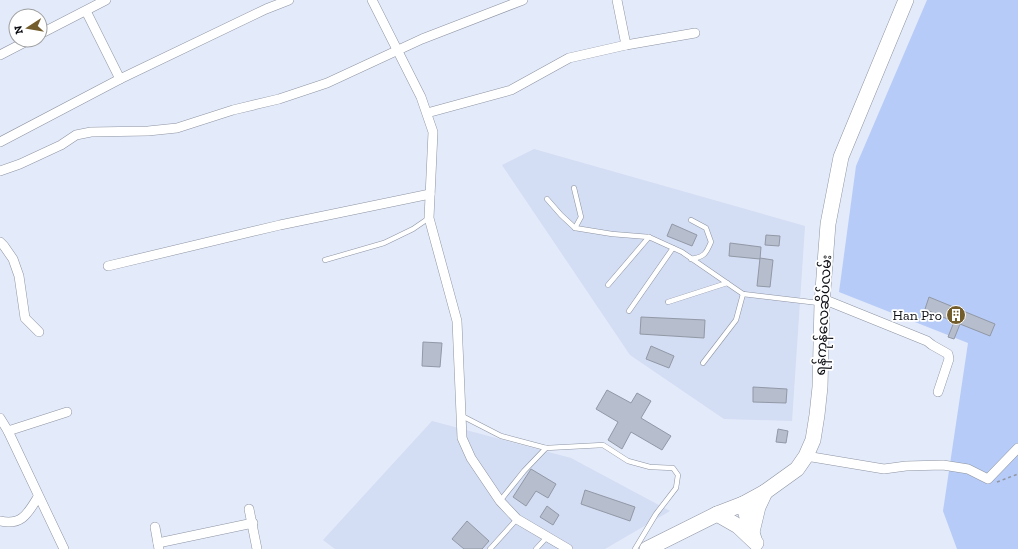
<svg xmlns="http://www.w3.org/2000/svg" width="1018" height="549" viewBox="0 0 1018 549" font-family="'Zilla Slab','Noto Sans Myanmar',serif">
<rect width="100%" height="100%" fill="#e3eafa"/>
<g fill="#d3ddf3">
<polygon points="534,149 805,226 792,421 724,419 630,355 502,165"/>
<polygon points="432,421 571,458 670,511 605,549 335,549 323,540"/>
</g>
<polygon fill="#b6cbf7" points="927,0 1018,0 1018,549 957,549 943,511 968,343 839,292 856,166"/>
<g fill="#b6bdcc" stroke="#9198a6">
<polygon points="672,224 697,235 692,246 667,236"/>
<polygon points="766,235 780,236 779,246 765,245"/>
<polygon points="730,243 761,247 760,259 729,256"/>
<polygon points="760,258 773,260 770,287 757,286"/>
<polygon points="929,297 995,324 990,336 960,324 954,339 948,337 954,322 925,309"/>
<polygon points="641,317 705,320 704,338 640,334"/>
<polygon points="423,342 442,343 440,367 422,366"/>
<polygon points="651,346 674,356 669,368 646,359"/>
<polygon points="753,387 787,389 786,403 753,402"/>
<polygon points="607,390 631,403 637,393 651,401 641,418 671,436 662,450 631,432 622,449 608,440 618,422 596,409"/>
<polygon points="778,429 788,431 786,443 776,442"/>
<polygon points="531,469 556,484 548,498 536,491 526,506 513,497"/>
<polygon points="585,490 635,507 630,521 581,504"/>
<polygon points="547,506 559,515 553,525 540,517"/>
<polygon points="467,521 489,541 482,549 464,549 452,539"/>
</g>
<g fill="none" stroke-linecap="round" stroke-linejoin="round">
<defs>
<g id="service">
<polyline points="574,188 581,217 575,228"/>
<polyline points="547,199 561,215 575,228 612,234 649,237 682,252 743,294 819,303"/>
<path d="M691,259C704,257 706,254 711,242L706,228L691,220"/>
<polyline points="325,260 384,243 413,229 429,218"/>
<polyline points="608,285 649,237"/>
<polyline points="668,302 727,283"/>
<polyline points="629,311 673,248"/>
<polyline points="703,363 736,320 743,294"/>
<polyline points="462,416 501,436 546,448 603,445 628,461 650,467 673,468 678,475 676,488 656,514 635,549"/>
<polyline points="500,501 524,471 546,448"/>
<polyline points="490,549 517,519"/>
<polyline points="536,549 547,537"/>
</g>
<g id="minor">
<polyline points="372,0 421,97 433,132 429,218 457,321 462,438 471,458 500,501 517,519 568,549"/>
<polyline points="617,0 626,45"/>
<polyline points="86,11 120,79"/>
<polyline points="40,34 106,0"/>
<polyline points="0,55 29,40"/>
<polyline points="427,113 511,90 569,58 626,45 695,33"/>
<polyline points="0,142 120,79 266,9 289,0"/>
<polyline points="0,171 20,164 61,145 76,135 91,132 148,131 177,128 233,110 279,99 327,83 422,39 523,0"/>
<polyline points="0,242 4,246 13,259 19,276 25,318 39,332"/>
<polyline points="108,266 280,225 430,194"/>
<polyline points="823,299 927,341 932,345 948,354 949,359 938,392"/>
<polyline points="0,418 8,431 64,549"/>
<polyline points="8,431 67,412"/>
<polyline points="806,456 884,469 906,466 943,465 968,469 988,479 1018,448"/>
<polyline points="249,509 257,549"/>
<path d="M0,521C22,526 28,513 38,497"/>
<polyline points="155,527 159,549"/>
<polyline points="158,543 253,523"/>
</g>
<g id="primary">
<polyline points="743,504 754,539"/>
<polyline points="717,514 738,526 756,543"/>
<polyline points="752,532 758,507 765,492"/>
<polyline points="647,549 717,514 743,504 765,492 797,469 806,456 813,440 817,415 820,387 822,303 828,224 841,157 906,0"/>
</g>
</defs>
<use href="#service" stroke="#8d94a2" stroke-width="5.5"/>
<use href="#minor" stroke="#8d94a2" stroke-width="10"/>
<use href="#primary" stroke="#8d94a2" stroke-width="16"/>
<polyline stroke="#9196a2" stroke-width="1.5" stroke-dasharray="3 3" stroke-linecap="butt" points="997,482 1018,474"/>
<use href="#service" stroke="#fff" stroke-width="4.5"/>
<use href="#minor" stroke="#fff" stroke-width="9"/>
<use href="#primary" stroke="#fff" stroke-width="15"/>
</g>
<defs>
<symbol id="building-disc" viewBox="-11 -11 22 22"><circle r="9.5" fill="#735d2c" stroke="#fff"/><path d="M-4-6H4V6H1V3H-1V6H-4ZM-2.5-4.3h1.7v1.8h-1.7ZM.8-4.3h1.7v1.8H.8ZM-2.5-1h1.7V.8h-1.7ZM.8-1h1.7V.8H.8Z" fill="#fff"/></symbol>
</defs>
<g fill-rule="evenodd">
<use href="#building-disc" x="945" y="304" width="22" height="22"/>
</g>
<g text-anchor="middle" stroke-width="3.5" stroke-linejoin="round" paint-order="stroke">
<g font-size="14" fill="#0b0d12" stroke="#fff">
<text transform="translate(823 315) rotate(-87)" y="5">ရန်ကုန်လေဆိပ်လမ်း</text>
</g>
<g font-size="14" fill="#0b0d12" stroke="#fff" text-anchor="end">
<text x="942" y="320">Han Pro</text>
</g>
</g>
<g transform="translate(28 28) rotate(258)"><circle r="19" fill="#ffffff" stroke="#9d9ea0"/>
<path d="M0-3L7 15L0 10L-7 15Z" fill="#735d2c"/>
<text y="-6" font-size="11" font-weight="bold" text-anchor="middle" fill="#0b0d12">N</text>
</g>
</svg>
